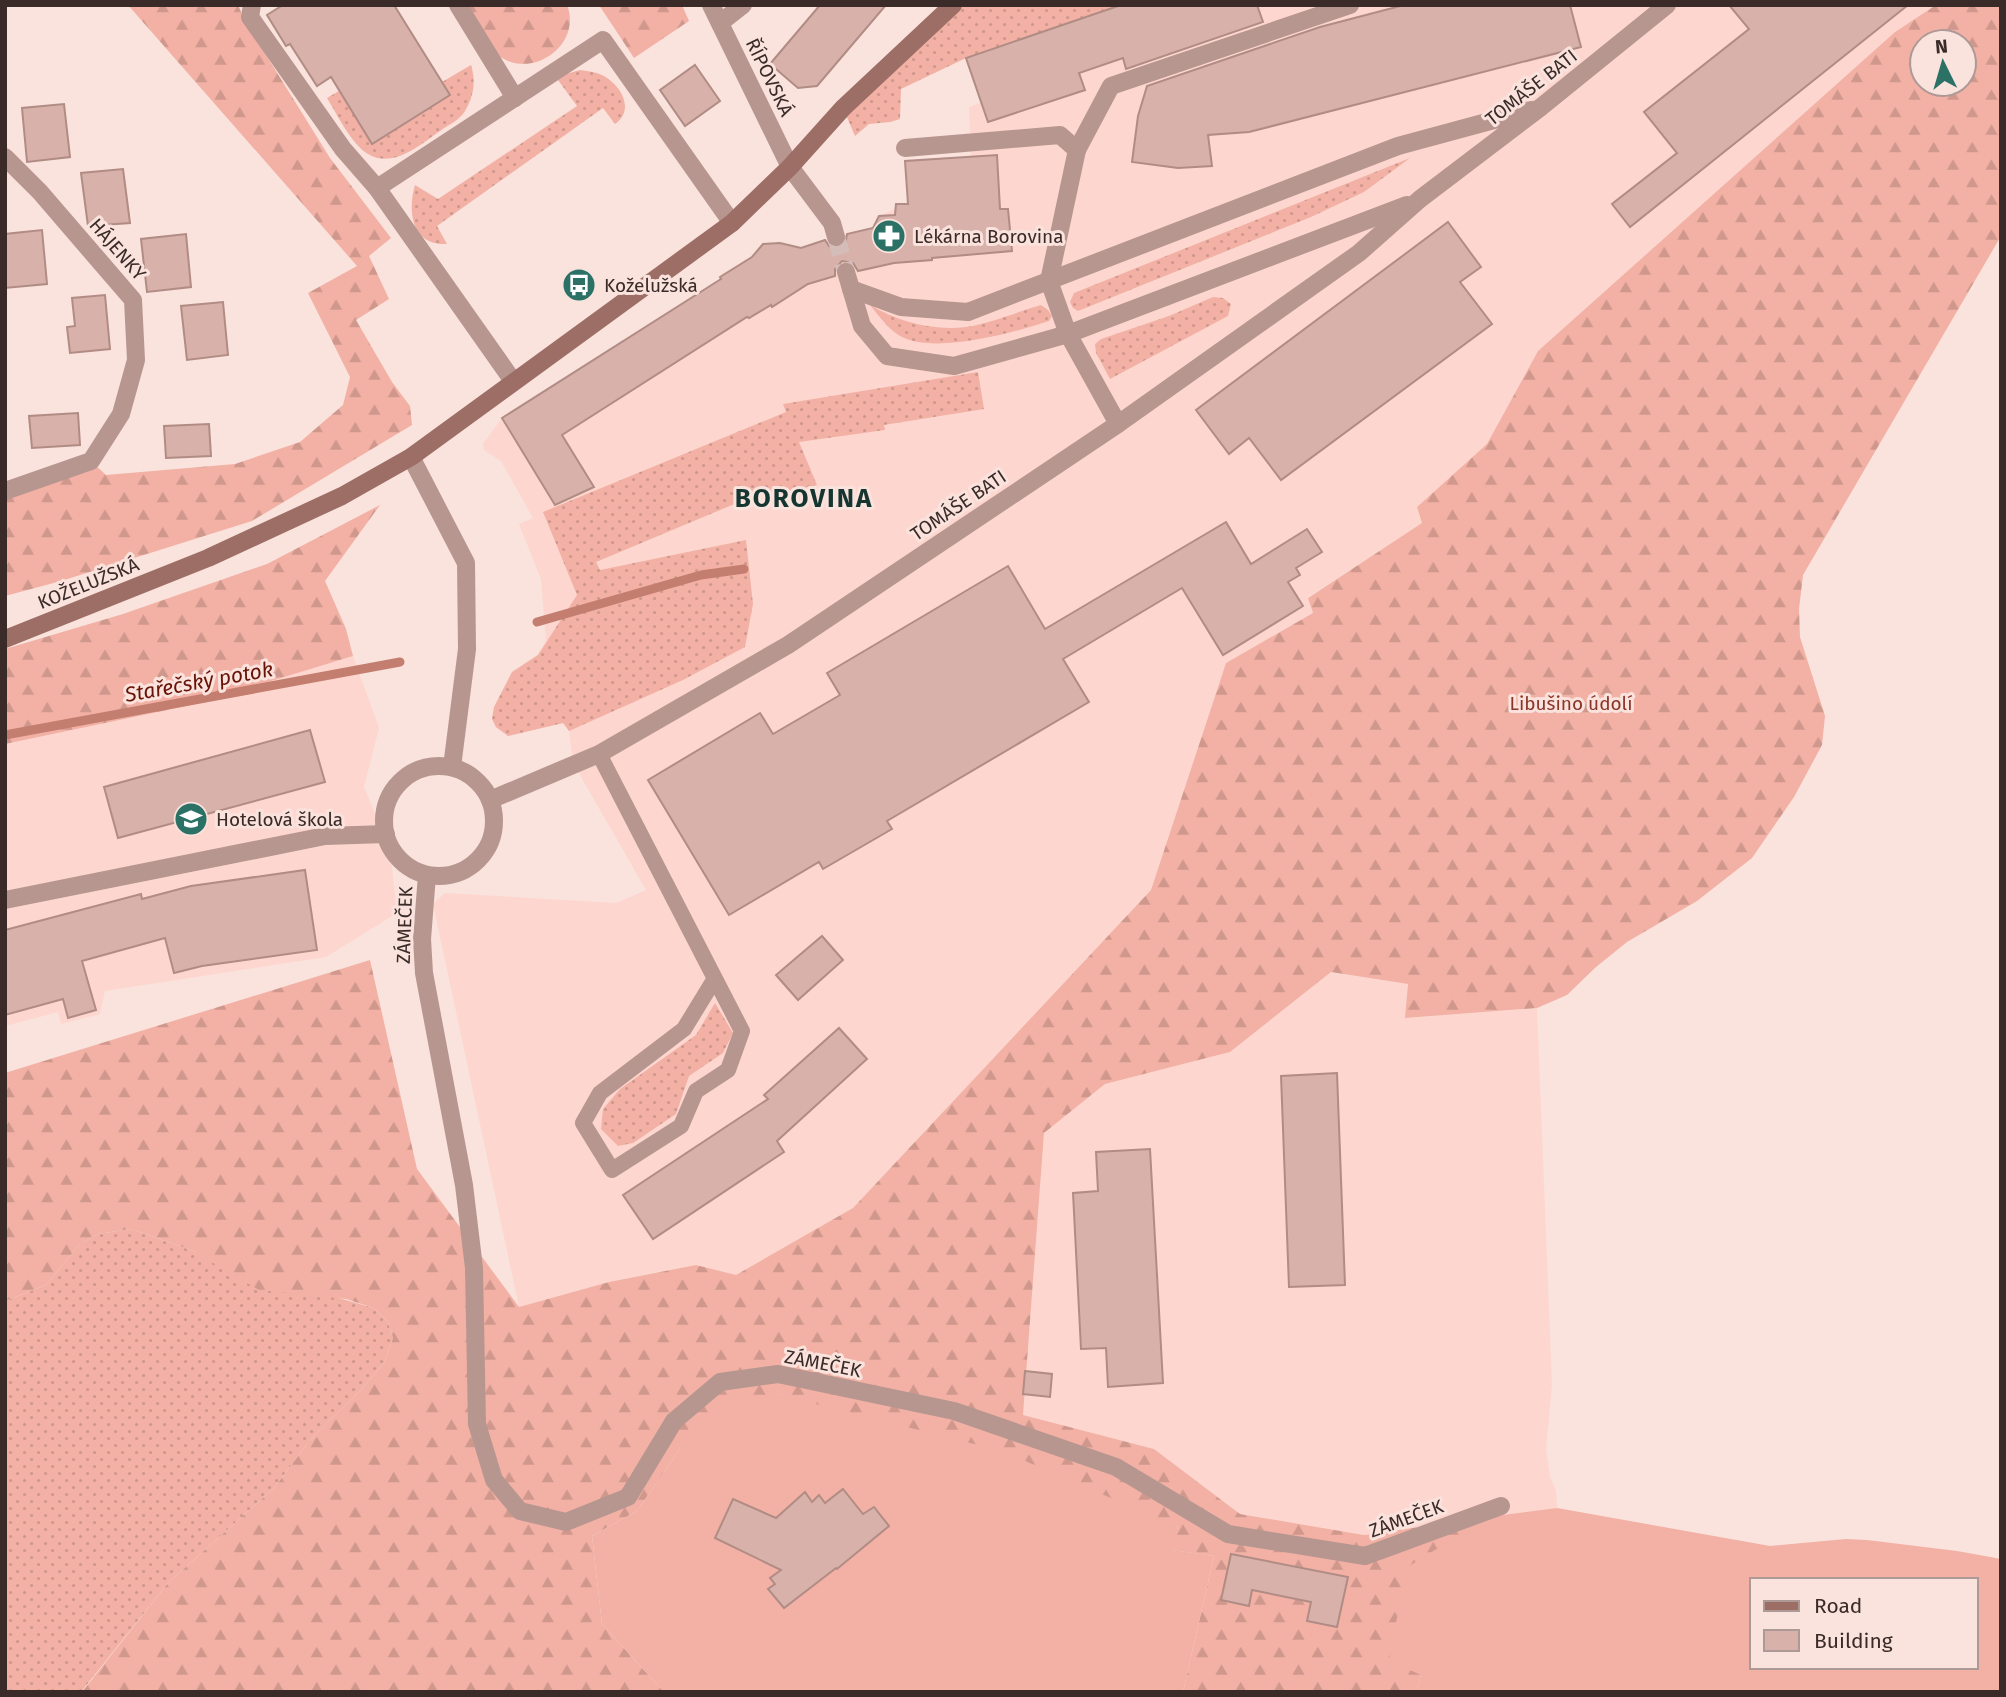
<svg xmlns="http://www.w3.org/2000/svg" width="2006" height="1697" viewBox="0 0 2006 1697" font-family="'Fira Sans',sans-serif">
<defs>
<pattern id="grass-dots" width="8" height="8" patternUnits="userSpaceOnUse" patternTransform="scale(1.75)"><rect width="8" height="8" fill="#f2b1a4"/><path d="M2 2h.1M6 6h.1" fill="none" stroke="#d0988d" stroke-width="1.8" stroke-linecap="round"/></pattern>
<pattern id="forest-firs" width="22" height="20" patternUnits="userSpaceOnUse" patternTransform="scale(1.75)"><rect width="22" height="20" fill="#f2b1a4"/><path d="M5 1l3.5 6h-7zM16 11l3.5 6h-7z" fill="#d0988d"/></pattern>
</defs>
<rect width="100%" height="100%" fill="#fae2dd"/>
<g fill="#fdd7cf">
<polygon points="1121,5 1936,5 1895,32 1538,351 1487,444 1417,507 1423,523 1308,597 1313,613 1226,663 1151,890 853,1208 736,1275 696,1265 609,1282 519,1307 433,904 445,893 616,903 646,890 573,763 569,731 564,723 508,736 496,727 492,719 494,707 512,672 537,655 546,641 541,579 519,524 533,518 501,461 484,450 483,444 502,418 721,280 722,274 754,255 757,248 763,244 769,244 796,252 807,245 873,228 879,216 895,209 896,204 908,204 971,157 969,107 980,103 966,58"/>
<polygon points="353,656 379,728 364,787 390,850 397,913 326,957 105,991 100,1014 61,1024 58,1012 5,1026 5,744 196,704"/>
<polygon points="1331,972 1408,984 1406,1018 1537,1008 1552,1385 1546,1449 1550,1477 1556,1490 1557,1508 1364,1535 1240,1514 1154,1449 1023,1415 1044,1133 1105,1084 1230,1052"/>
</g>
<g fill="url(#grass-dots)">
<polygon points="953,5 1121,5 966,58 901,89 900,119 890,122 869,124 855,136 843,108"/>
<path d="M471,65C476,81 474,96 465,111C460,120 448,125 440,131C420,145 393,169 368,154C352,145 337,114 327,98L339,91L372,144L450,95L442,82Z"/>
<path d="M580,70C587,71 595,72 602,75C620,84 636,109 615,124L603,108L437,226L447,244C412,246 407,212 415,185L438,199L577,106L558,80L566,74Z"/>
<polygon points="1410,158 1364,192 1311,217 1078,311 1073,308 1070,302 1074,293"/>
<polygon points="1213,297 1223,298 1231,304 1228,316 1110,379 1096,353 1095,344 1101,339 1169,316"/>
<path d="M870,305C898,322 933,331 966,327C991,323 1017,312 1041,305L1048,310L1052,316L1049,321C1013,333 934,355 900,336C888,329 879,316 870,305Z"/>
<polygon points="978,372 984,409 884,425 885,430 799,442 817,485 767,505 763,492 596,562 600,570 746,540 753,604 745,647 683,680 569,731 563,723 508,736 496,727 492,719 494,707 512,672 538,655 577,595 543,512 786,412 783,404"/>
<polygon points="715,1003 733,1033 723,1053 689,1076 676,1114 633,1143 618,1146 601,1129 603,1109 620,1089 696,1035"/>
<polygon points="131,1229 191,1250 218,1264 374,1308 388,1322 393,1338 384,1363 359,1392 311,1439 274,1488 168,1583 81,1692 5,1692 5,1301 46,1285 80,1244 98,1234"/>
</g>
<g fill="url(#forest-firs)" fill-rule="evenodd">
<polygon points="128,5 238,5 246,23 330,158 391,238 369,256 389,299 356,320 392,382 410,406 412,425 252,521 61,581 5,596 5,491 91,461 106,475 235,464 300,442 343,405 350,377 308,293 357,266"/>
<path d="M465,5H567C582,43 536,78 502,58C488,50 474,19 465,5Z"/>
<polygon points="599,5 682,5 689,21 634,58"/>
<path d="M1936,5H2001V236L1803,575L1799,609L1800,637L1825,716L1822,745L1794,797L1752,858L1697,901L1627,942L1596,967L1567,995L1537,1008L1405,1018L1408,984L1331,972L1230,1052L1105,1084L1044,1133L1023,1415L1154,1449L1240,1514L1364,1535L1488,1517L1421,1675L1416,1692H1183L1214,1556L1171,1550L1178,1527L776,1394L680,1449L637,1511L592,1536L602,1624L664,1692H82L168,1583L274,1488L311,1439L359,1392L384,1363L393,1338L388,1322L374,1308L346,1299L259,1290L191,1250L131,1229L98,1234L80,1244L46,1285L5,1301V1073L370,960L417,1169L519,1307L609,1282L696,1265L736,1275L853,1208L1151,890L1226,663L1313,613L1308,598L1422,523L1417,507L1487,444L1538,351L1895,32ZM1922,42H1964V84H1922Z"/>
<polygon points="380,505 325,581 346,629 353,656 196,704 5,744 5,649 123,614 267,564"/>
</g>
<g fill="#f2b1a4" fill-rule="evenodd">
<polygon points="776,1394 1002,1451 1178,1527 1172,1550 1214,1556 1183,1692 664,1692 602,1624 592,1536 637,1511 680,1449 719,1415 737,1402"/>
<path d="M1557,1508L1770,1546L1846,1539L1867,1540L1957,1551L2001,1559V1692H1416L1421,1675L1389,1661L1406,1568L1488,1517ZM1752,1580H1976V1667H1752Z"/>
</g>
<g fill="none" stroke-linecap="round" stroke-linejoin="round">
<g stroke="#c37e70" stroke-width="9">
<polyline points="537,622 701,575 744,569"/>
<polyline points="5,735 400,662"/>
</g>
</g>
<g fill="#d8b1aa" stroke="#b18c85" stroke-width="2">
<polygon points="283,5 394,5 450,95 372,144 331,77 317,86 290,44 286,46 267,15"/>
<polygon points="820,5 886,5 817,86 798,88 770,64"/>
<polygon points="1121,5 1257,5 1263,22 1126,69 1123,58 1079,73 1085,90 988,122 966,58"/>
<polygon points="1404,5 1570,5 1581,47 1249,132 1208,135 1212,166 1178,168 1132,162 1138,116 1147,86 1320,27"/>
<polygon points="1729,5 1908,5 1630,227 1612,204 1677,153 1644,112 1749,29"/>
<polygon points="695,65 720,101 685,126 660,90"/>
<polygon points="64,104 70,157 27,162 22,108"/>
<polygon points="997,155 1000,209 1008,209 1012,251 932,258 932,260 894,263 858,271 853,263 842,261 835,269 835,276 808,284 772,307 771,305 749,318 747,317 562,435 594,487 555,505 502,418 721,279 720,277 752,257 763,244 780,243 801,248 825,240 829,246 838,248 845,244 847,234 873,228 879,216 895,215 896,204 908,204 905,161"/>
<polygon points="123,169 130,223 88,226 81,173"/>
<polygon points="1448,222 1481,267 1460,282 1492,324 1281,480 1249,438 1229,454 1196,410"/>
<polygon points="42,230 47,284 5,288 5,234"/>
<polygon points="186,234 191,287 147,292 141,239"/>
<polygon points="105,295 110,349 70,353 67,327 75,326 72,298"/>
<polygon points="223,302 228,355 187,360 181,306"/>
<polygon points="78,413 80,445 32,448 29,416"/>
<polygon points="209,424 211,456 166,458 164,426"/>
<polygon points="1226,522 1251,564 1307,529 1322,552 1296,568 1300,575 1288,582 1303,606 1223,655 1182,588 1063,659 1089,702 887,821 892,829 823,869 819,862 729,915 648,780 760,713 773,734 840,695 827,673 1008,566 1045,629"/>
<polygon points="310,730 325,782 118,838 104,787"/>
<polygon points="305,870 317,950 202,966 174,973 165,938 82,961 96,1010 68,1018 63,999 5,1015 5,930 141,894 142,899 191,886"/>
<polygon points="822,936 843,960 798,1000 776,975"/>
<polygon points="839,1028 867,1059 777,1141 784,1152 653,1239 623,1195 768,1099 764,1095"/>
<polygon points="1337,1073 1345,1285 1289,1287 1281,1076"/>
<polygon points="1150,1149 1163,1383 1108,1387 1106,1348 1081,1349 1073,1193 1098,1191 1096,1152"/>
<polygon points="1025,1371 1052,1374 1050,1397 1023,1394"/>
<polygon points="843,1489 863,1514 874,1507 889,1526 837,1569 836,1568 784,1608 768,1589 775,1584 770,1578 781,1570 715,1538 733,1499 776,1518 805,1492 812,1502 819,1495 825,1503"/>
<polygon points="1231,1554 1348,1577 1337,1627 1307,1621 1311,1602 1252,1590 1249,1606 1221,1600"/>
</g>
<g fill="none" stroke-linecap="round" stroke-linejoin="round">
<polyline stroke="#d4bdb9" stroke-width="18" stroke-dasharray="18 9" stroke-linecap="butt" points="836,237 846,272"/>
<polyline stroke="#b7968f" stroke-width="16" points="599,754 742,1031 728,1070 696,1091 681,1126 612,1170 583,1123 600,1093 684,1029 714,980"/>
<g stroke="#b7968f" stroke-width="18">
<polyline points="252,5 250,17 343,149 377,188 513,381"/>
<polyline points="458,5 515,98"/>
<polyline points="711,5 790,167 832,223 836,237"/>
<polyline points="720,23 743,5"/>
<polyline points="905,148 1060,135 1077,150 1049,281 1068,334 1118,424"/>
<polyline points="1077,150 1111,86 1350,5"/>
<polyline points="5,157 40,192 133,300 136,360 121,414 91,461 5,491"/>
<polyline points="377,188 603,40 732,223"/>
<polyline points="846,272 862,326 887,356 954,366 1068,334 1407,205"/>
<polyline points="851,289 901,307 968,312 1398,146 1531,110"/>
<polyline points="411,457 466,563 467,649 452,767"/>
<circle cx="439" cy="821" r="55"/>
<polyline points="490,800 599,754 788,645 1118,424 1359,253 1420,199 1541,107 1667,5"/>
<polyline points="427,875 422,939 424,973 464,1185 474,1268 477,1424 494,1480 520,1511 566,1522 628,1497 674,1421 720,1382 778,1374 954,1411 1116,1467 1228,1534 1365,1556 1501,1506"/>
<polyline points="5,900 325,836 386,834"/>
</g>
<polyline stroke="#9c6e65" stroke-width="18" points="5,639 208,558 342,496 411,457 732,223 790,167 843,108 953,5"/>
</g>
<defs>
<symbol id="pharmacy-disc" viewBox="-11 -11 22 22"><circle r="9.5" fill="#2b7166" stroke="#fae2dd"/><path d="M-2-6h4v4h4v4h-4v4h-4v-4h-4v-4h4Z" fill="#fff"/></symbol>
<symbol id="bus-disc" viewBox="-11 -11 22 22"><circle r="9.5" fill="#2b7166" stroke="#fae2dd"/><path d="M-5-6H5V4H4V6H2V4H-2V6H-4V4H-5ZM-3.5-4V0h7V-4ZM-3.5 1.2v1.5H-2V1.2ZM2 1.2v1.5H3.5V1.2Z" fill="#fff"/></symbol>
<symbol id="university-disc" viewBox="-11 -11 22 22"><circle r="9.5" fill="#2b7166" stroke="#fae2dd"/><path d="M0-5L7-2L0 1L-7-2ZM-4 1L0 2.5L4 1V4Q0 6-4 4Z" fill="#fff"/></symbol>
</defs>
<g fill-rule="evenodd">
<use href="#pharmacy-disc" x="870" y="217" width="38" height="38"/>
<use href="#bus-disc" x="560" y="266" width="38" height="38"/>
<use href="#university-disc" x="172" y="800" width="38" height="38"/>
</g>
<g text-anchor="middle" stroke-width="6" stroke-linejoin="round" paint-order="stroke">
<g font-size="19" fill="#3a2b28" stroke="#fae2dd">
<text transform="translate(770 77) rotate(64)" y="7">ŘÍPOVSKÁ</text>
<text transform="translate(1531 87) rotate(-38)" y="7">TOMÁŠE BATI</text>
<text transform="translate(118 249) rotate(49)" y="7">HÁJENKY</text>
<text transform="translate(958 505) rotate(-34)" y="7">TOMÁŠE BATI</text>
<text transform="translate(88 583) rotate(-22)" y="7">KOŽELUŽSKÁ</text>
<text transform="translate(404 925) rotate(-88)" y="7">ZÁMEČEK</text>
<text transform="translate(823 1363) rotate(11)" y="7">ZÁMEČEK</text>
<text transform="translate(1406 1518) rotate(-20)" y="7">ZÁMEČEK</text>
</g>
<g font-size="19" fill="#3a2b28" stroke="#fae2dd" text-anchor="start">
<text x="914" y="243">Lékárna Borovina</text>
<text x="604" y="292">Koželužská</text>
<text x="216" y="826">Hotelová škola</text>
</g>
<g font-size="19" fill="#8a3527" stroke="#fae2dd">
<text x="1571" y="710">Libušino údolí</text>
</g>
<g font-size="21" font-style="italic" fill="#671206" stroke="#fae2dd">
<text transform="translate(199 682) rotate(-10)" y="7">Stařečský potok</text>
</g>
<g font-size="26" font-weight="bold" letter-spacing="2" fill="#153630" stroke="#fae2dd">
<text x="804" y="507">BOROVINA</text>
</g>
</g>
<rect width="2006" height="1697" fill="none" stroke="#3a2b28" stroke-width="14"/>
<rect x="1750" y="1578" width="228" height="91" fill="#fae2dd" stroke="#ad9995" stroke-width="2"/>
<rect x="1764" y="1601" width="35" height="10" fill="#9c6e65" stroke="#ad9995" stroke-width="2"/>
<text x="1814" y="1613" font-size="21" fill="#3a2b28">Road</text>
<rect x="1764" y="1630" width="35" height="21" fill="#d8b1aa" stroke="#ad9995" stroke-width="2"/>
<text x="1814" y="1648" font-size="21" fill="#3a2b28">Building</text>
<g transform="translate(1943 63) rotate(355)"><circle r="33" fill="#fae2dd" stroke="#ad9995" stroke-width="2"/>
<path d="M0-5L12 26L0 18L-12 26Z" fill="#2b7166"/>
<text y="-10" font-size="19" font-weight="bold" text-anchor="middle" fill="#3a2b28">N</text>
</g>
</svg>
